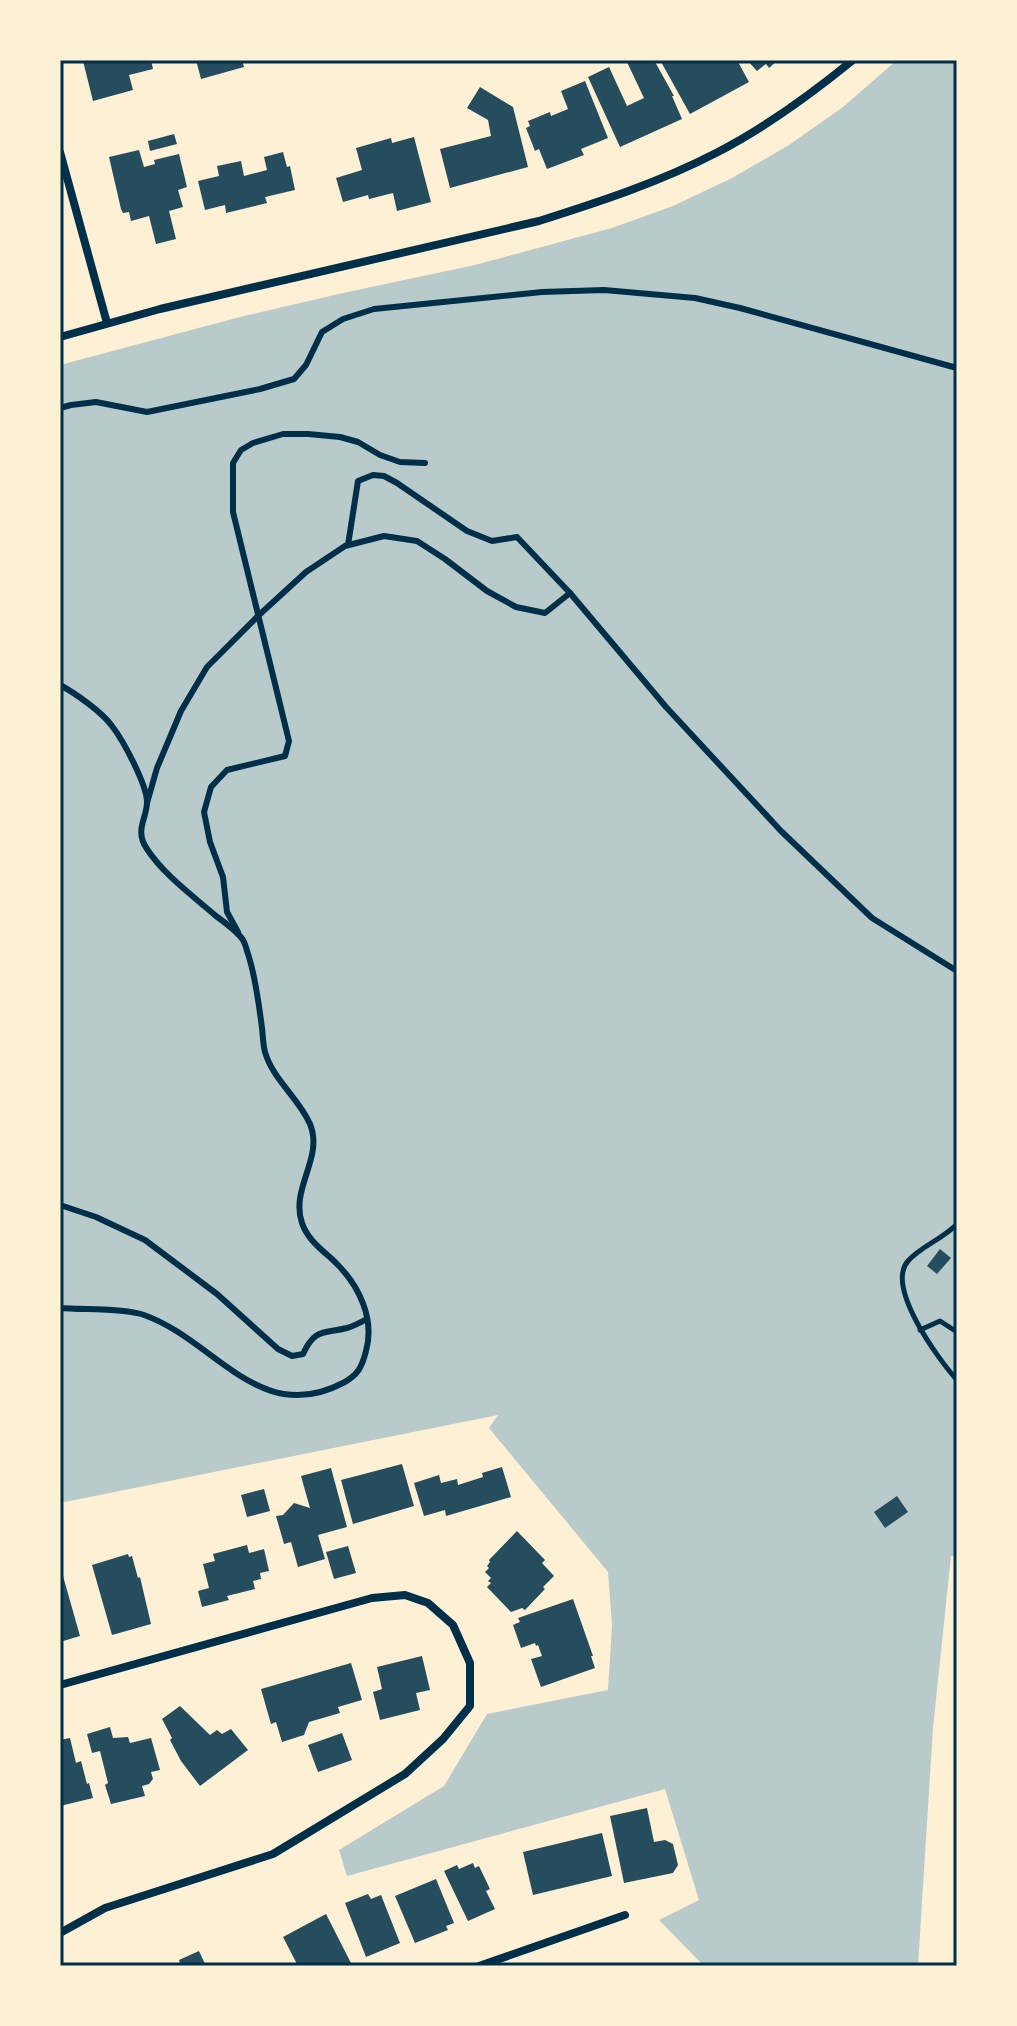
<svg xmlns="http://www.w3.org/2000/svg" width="1017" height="2026" viewBox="0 0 1017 2026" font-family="'Space Grotesk',sans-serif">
<rect width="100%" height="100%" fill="#fdf0d5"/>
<polygon fill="#b9caca" points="897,60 957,60 957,1555 951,1556 933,1728 918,1966 704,1966 659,1920 699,1900 665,1789 347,1876 339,1850 444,1786 487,1714 608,1690 612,1625 608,1572 489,1428 498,1415 60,1503 60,365 240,317 343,293 475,265 612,228 673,206 732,178 789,145 843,107"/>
<g fill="#264d5e">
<polygon points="87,60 151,60 153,69 129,75 133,90 93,101 83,61"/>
<polygon points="196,60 242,60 244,67 201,79"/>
<polygon points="626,60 654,60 674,96 672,96 682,119 620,147 588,77 609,67 627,106 644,98"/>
<polygon points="660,60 737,60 749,82 690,114"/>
<polygon points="747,60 778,60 769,68 766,64 757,71"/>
<polygon points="585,81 608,138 581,149 584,155 547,169 539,149 535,151 526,128 530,126 528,121 550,112 551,116 568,109 561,91"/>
<polygon points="480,87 513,107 528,167 450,188 440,149 491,136 488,120 467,108"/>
<polygon points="174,134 177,144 150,151 148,141"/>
<polygon points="414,137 431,202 397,211 393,193 369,199 368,195 343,202 336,178 362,170 356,148 391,138 392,143"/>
<polygon points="139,150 144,167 155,164 154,160 179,154 187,187 178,190 183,207 169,211 176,239 156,244 149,216 131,221 129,212 123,213 121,209 109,157"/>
<polygon points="283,152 287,167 290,166 295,190 265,197 267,203 226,213 225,205 205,210 198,181 219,176 217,166 241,161 244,176 267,170 264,157"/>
<polygon points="940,1249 951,1258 937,1274 927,1266"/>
<polygon points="402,1464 414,1506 353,1524 341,1480"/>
<polygon points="502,1467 511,1497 446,1516 445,1510 424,1516 414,1483 439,1475 441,1483 457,1479 458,1485 483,1477 482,1473"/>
<polygon points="331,1468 347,1527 318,1535 325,1559 298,1567 291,1542 284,1544 276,1516 283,1515 294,1503 310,1508 301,1476"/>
<polygon points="264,1489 270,1511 247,1517 241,1495"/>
<polygon points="897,1496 908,1512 885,1528 874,1512"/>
<polygon points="517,1531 545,1560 542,1563 554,1576 543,1587 545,1589 525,1610 522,1608 511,1612 487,1587 491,1583 488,1581 491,1578 485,1572 489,1568 487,1566 490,1562 489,1560"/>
<polygon points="247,1545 249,1553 264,1549 269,1571 260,1573 261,1579 253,1581 255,1589 227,1596 229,1600 202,1607 198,1591 209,1588 203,1564 215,1561 213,1554"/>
<polygon points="348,1546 356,1573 334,1579 326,1552"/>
<polygon points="128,1554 129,1557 132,1556 138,1578 140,1577 151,1624 112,1635 92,1565"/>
<polygon points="61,1569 80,1636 60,1642 60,1570"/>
<polygon points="573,1599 593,1656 591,1656 595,1668 541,1687 531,1659 542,1656 538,1645 536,1646 535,1643 521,1648 513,1625 520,1622 518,1618"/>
<polygon points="422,1656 430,1690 416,1693 420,1710 380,1720 373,1692 382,1689 377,1667"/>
<polygon points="351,1663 362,1700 338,1707 340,1713 309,1722 304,1735 282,1742 276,1722 271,1724 261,1689"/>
<polygon points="180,1706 210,1735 217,1730 222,1734 231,1729 248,1750 200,1786 181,1761 170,1740 172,1738 162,1719"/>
<polygon points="110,1727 113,1738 128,1737 130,1743 151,1738 160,1770 151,1772 153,1779 149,1784 142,1786 145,1796 111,1804 105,1785 108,1783 100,1751 92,1753 87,1734"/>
<polygon points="342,1733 352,1760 318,1772 308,1745"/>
<polygon points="70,1738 76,1763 81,1761 87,1784 89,1783 93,1798 60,1806 60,1740"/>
<polygon points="647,1808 654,1842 665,1840 673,1844 678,1865 673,1873 624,1883 610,1816"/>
<polygon points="602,1833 612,1876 533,1895 523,1852"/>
<polygon points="473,1863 475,1868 479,1866 490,1889 486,1891 495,1909 468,1921 444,1871 457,1865 459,1869"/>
<polygon points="436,1879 454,1923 446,1926 448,1930 415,1943 395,1896"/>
<polygon points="368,1894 371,1899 381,1895 400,1943 366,1957 345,1903"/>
<polygon points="326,1914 352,1965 298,1966 283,1937"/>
<polygon points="199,1951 206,1966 181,1966 179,1960"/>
</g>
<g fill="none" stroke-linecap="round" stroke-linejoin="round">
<g stroke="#003049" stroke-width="5">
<path d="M957,1224C943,1239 921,1246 908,1261C885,1287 939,1360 957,1380"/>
<polyline points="920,1330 940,1321 957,1332"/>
</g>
<g stroke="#003049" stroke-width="6">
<polyline points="60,408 71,405 96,402 147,412 260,389 294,379 306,365 322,332 343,319 374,309 542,292 604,290 695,298 740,308 957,368"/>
<polyline points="348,545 358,481 373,475 384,476 397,483 467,531 492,541 517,537 570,593"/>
<path d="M60,685C75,693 102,712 112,726C123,740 147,785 147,802C147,819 134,830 147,849C164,875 193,896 216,916C224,922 237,931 243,940C246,945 247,952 249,957C256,980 259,1005 262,1028C263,1036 263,1045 265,1052C273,1080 299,1098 310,1124C324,1158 290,1188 302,1223C308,1241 324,1251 337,1264C359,1286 375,1319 366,1351C362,1367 358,1375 343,1383C259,1427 215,1340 144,1315C125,1308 82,1310 60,1308"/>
<polyline points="147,803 157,768 181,711 207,667 259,615 306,572 345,546 384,536 417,541 445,559 487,591 516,607 545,613 570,593 666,707 781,831 872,918 957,971"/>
<polyline points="238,932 227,912 223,877 210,842 204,812 211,787 227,770 285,756 289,741 233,512 233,463 241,450 253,443 283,434 308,434 340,437 358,442 380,455 400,462 425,463"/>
<path d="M60,1205L96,1217L145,1240L217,1294L278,1349L292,1356L303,1354C315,1328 323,1334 347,1328C354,1326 361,1322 367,1319"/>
</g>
<g stroke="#003049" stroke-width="8">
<polyline points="60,152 107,323"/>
<path d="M60,337L160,309L539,221C599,202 660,182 716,153C765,128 810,95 853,60"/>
<polyline points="60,1685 372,1598 405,1595 428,1603 453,1625 470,1663 470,1706 443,1739 405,1774 273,1854 105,1908 60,1933"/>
<polyline points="479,1966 625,1915"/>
</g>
</g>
<rect width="1017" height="2026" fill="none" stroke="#fdf0d5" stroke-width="124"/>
<rect x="62" y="62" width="893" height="1902" fill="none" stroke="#003049" stroke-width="3"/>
</svg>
